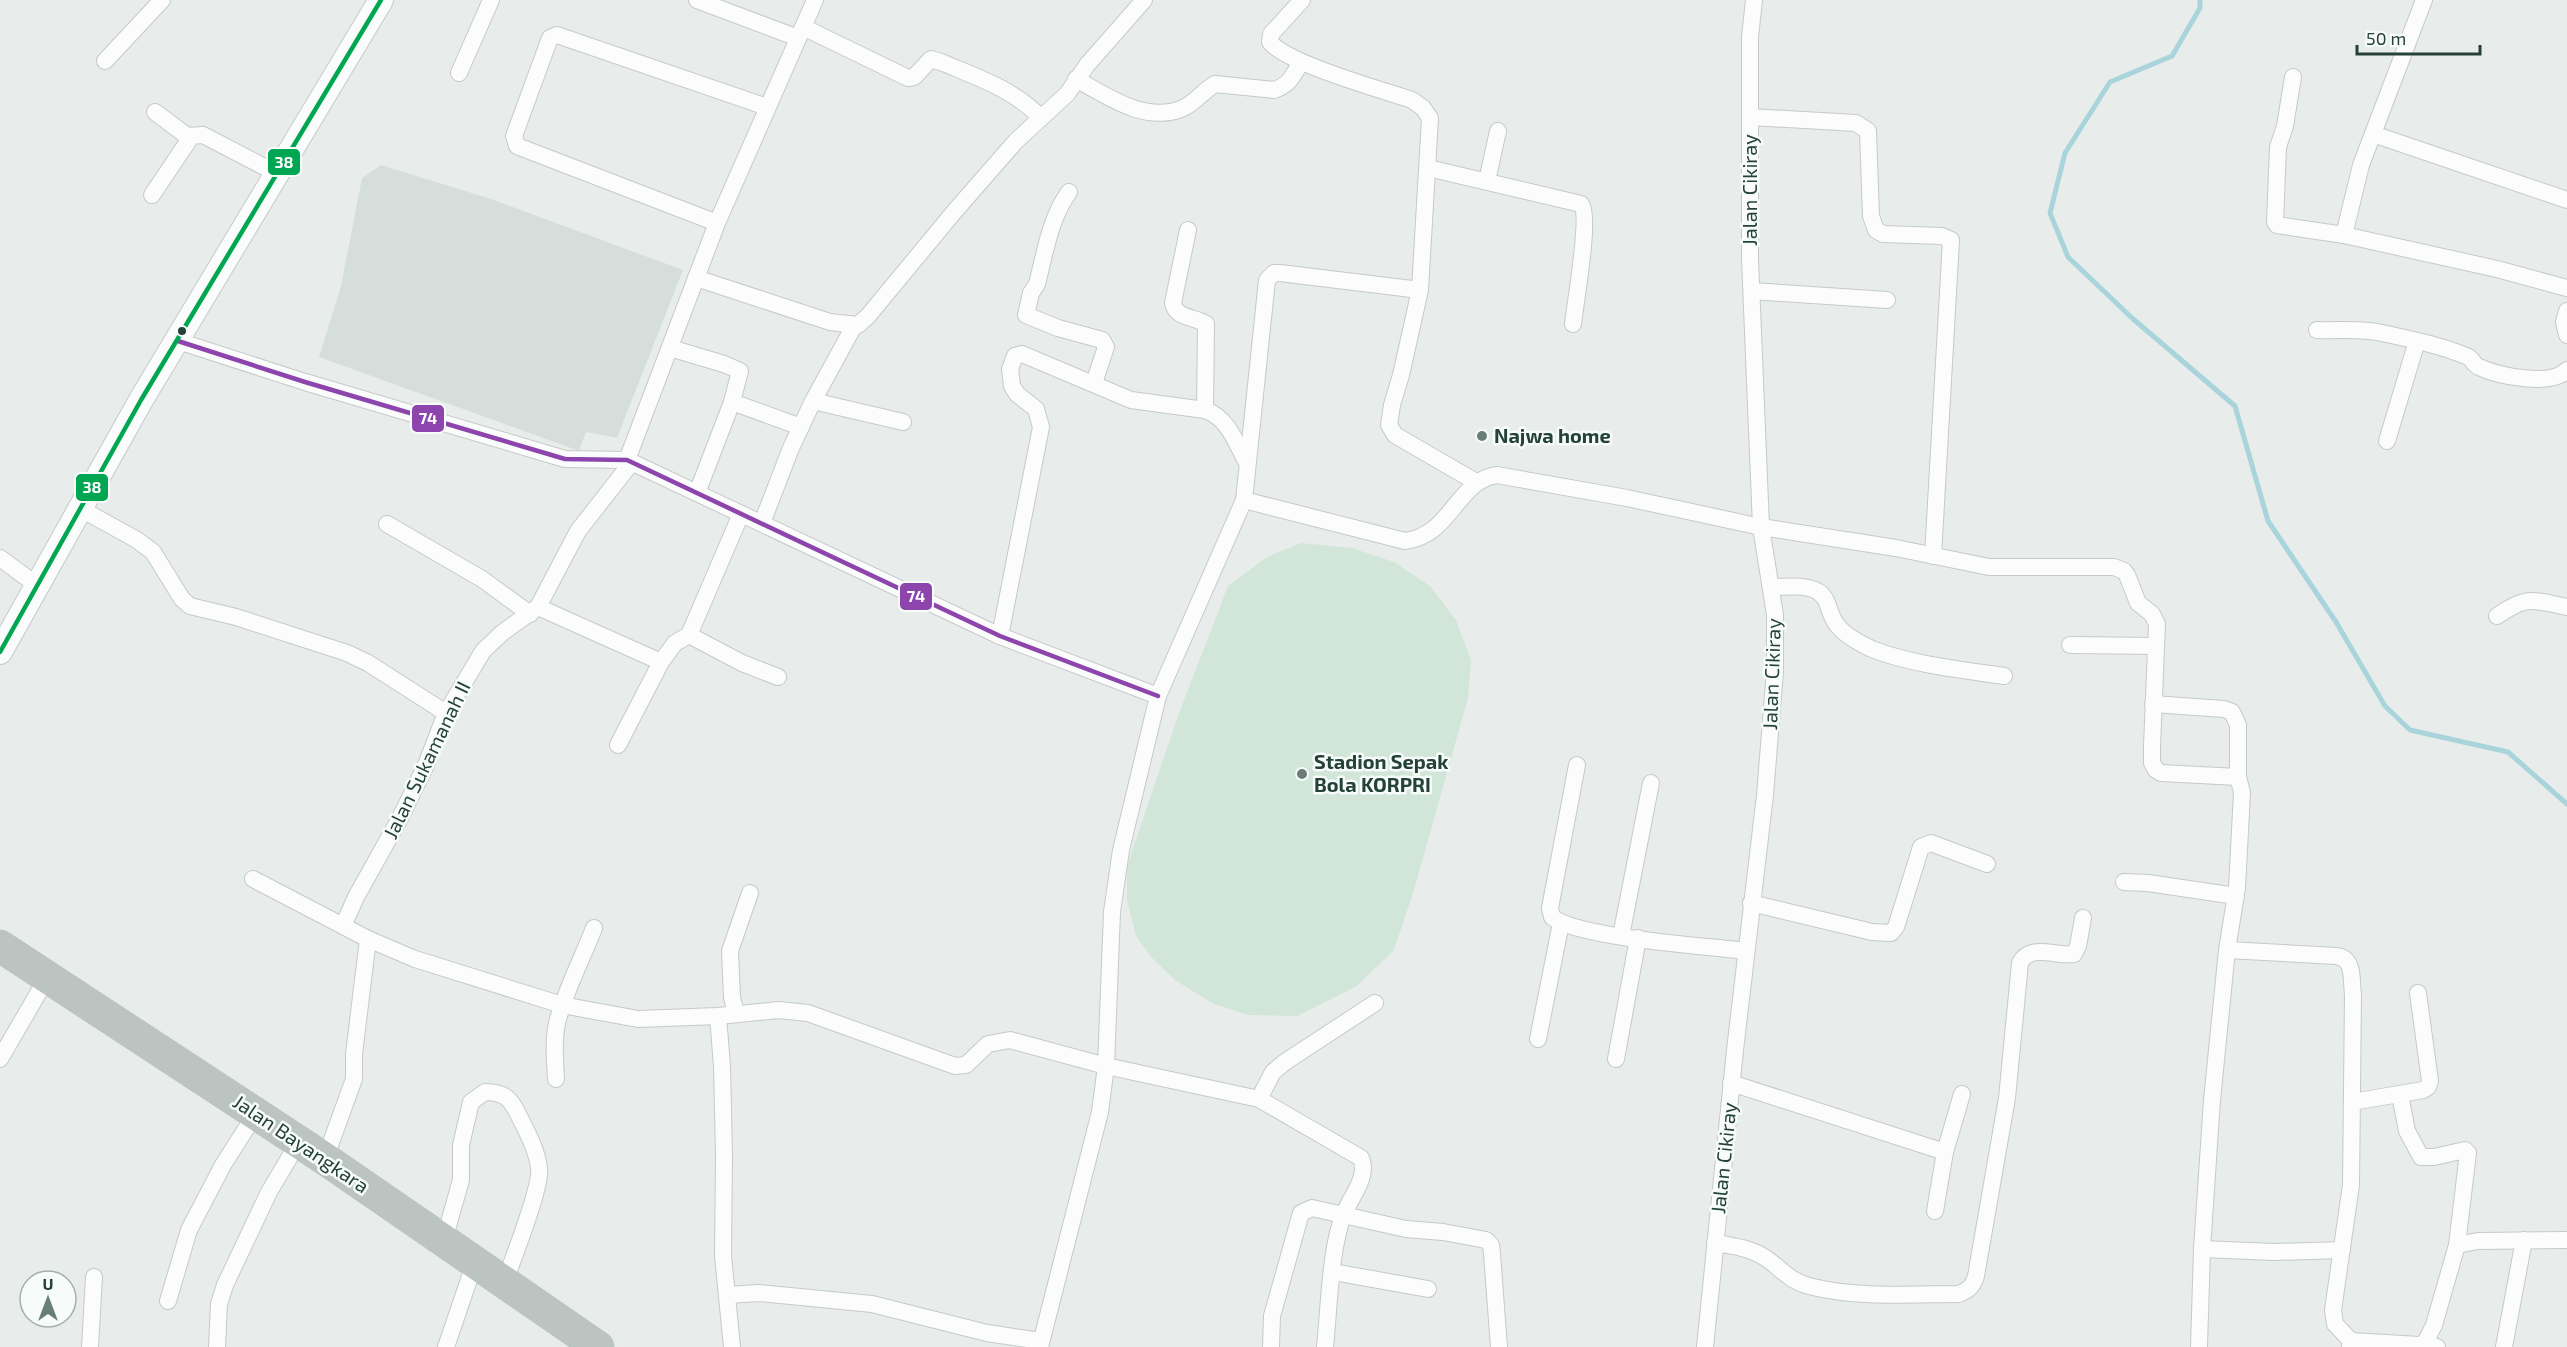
<svg xmlns="http://www.w3.org/2000/svg" width="2567" height="1347" viewBox="0 0 2567 1347" font-family="'Exo 2',sans-serif">
<rect width="100%" height="100%" fill="#e8edeb"/>
<polygon fill="#d6dedb" points="381,165 491,199 683,270 617,438 586,432 579,451 319,357 341,286 362,178"/>
<polygon fill="#d1e6d8" points="1301,543 1352,548 1394,562 1430,586 1456,620 1471,660 1468,698 1414,890 1394,950 1357,986 1297,1016 1248,1015 1214,1004 1176,981 1152,958 1136,936 1127,900 1127,866 1179,713 1228,586 1267,557"/>
<g fill="none" stroke-linecap="round" stroke-linejoin="round">
<polyline stroke="#a9d4db" stroke-width="5" points="2200,0 2200,8 2172,56 2110,82 2065,153 2050,213 2068,257 2132,318 2235,406 2268,521 2336,622 2385,706 2410,730 2508,752 2567,804"/>
<defs>
<g id="street">
<polyline points="697,0 798,38"/>
<path d="M1302,0L1271,34L1270,42C1286,63 1382,90 1412,100L1423,108L1430,118L1420,290L1401,375L1392,405L1389,425L1395,435L1476,482"/>
<polyline points="2424,0 2361,165 2344,235 2497,269 2567,288"/>
<path d="M803,27L908,78L914,77L931,59L941,62C976,77 1014,89 1041,118"/>
<polyline points="105,61 162,0"/>
<polyline points="459,73 491,0"/>
<polyline points="2293,77 2285,126 2278,147 2275,222 2277,225 2344,235"/>
<path d="M1076,79C1107,96 1144,123 1181,109C1194,104 1203,91 1215,84L1274,90C1290,85 1293,75 1301,62"/>
<polyline points="155,112 187,136 203,135 278,174"/>
<polyline points="1750,117 1856,123 1868,131 1871,216 1876,230 1883,234 1942,236 1951,240 1933,556"/>
<polyline points="2373,134 2567,200"/>
<path d="M1428,168L1581,204C1591,216 1575,304 1573,324"/>
<polyline points="1487,181 1498,131"/>
<path d="M1069,192C1050,218 1045,253 1037,284L1031,293L1026,315L1058,328L1102,340L1106,347L1094,383"/>
<polyline points="152,195 191,137"/>
<polyline points="717,223 517,146 514,136 550,38 557,35 767,107"/>
<path d="M1188,230L1173,303C1176,319 1194,316 1206,324L1205,410"/>
<polyline points="696,278 830,322 858,325 868,316 954,212 1016,141 1067,94 1087,65 1144,0"/>
<polyline points="1752,291 1887,300"/>
<polyline points="2567,311 2564,322 2567,335"/>
<path d="M2317,330C2338,331 2361,328 2382,333C2409,339 2440,345 2466,356C2473,358 2473,365 2479,367C2498,376 2552,387 2567,370"/>
<polyline points="178,341 305,382 565,459 627,460 1000,636 1158,696"/>
<polyline points="670,348 724,364 740,371 732,402 697,493"/>
<polyline points="813,401 854,326"/>
<polyline points="732,402 801,427"/>
<polyline points="2387,441 2417,341"/>
<polyline points="627,460 717,223 815,0"/>
<polyline points="1244,500 1267,280 1274,273 1280,273 1420,290"/>
<polyline points="81,509 137,540 153,552 182,599 190,606 236,617 347,653 368,663 446,713"/>
<polyline points="762,523 791,448 813,401 903,422"/>
<polyline points="387,524 482,579 530,614"/>
<polyline points="0,558 38,586"/>
<path d="M1772,587C1786,587 1804,584 1817,591C1829,597 1828,612 1835,622C1842,634 1859,643 1872,649C1909,664 1963,670 2004,676"/>
<polyline points="538,607 661,662"/>
<path d="M2497,616C2527,595 2532,600 2567,607"/>
<polyline points="689,635 742,663 778,677"/>
<path d="M1000,636L1041,427L1036,409L1017,394L1012,386L1010,369L1015,356L1022,354L1131,400L1205,410C1228,418 1235,441 1246,461"/>
<polyline points="2070,645 2156,646"/>
<polyline points="2153,704 2224,709 2232,712 2238,725 2238,777"/>
<polyline points="618,745 661,662 675,643 689,635 741,514"/>
<path d="M1577,765L1550,908L1552,917C1578,938 1707,946 1746,951"/>
<path d="M253,879L368,939L415,959L562,1005L638,1019L718,1016L779,1010L808,1013L955,1066L966,1065L988,1044L1010,1040L1106,1066L1259,1099L1361,1158C1369,1177 1351,1196 1344,1214C1330,1247 1329,1310 1325,1347"/>
<polyline points="2124,882 2148,883 2236,896"/>
<polyline points="1751,903 1872,932 1891,933 1896,927 1921,847 1931,843 1987,864"/>
<polyline points="343,926 356,897 399,820 426,765 446,713 483,651 502,633 538,607 578,531 632,462"/>
<polyline points="1621,936 1651,783"/>
<path d="M2227,950L2336,956C2355,958 2351,980 2353,995L2351,1185L2333,1310L2335,1324L2351,1341"/>
<polyline points="736,1014 732,997 730,951 750,893"/>
<polyline points="718,1016 722,1066 724,1155 723,1256 732,1347"/>
<polyline points="1538,1039 1561,923"/>
<polyline points="0,1059 47,978"/>
<polyline points="1616,1059 1638,938"/>
<path d="M556,1079C555,1061 553,1042 557,1023C565,991 582,959 594,928"/>
<polyline points="1731,1083 1945,1152"/>
<polyline points="2400,1095 2407,1131 2421,1157 2434,1157 2465,1150 2468,1153 2457,1245"/>
<polyline points="1259,1099 1273,1072 1285,1062 1375,1003"/>
<polyline points="2352,1102 2423,1090 2428,1087 2430,1081 2418,993"/>
<polyline points="325,1159 354,1079 354,1054 368,939"/>
<polyline points="1935,1211 1945,1152 1962,1094"/>
<path d="M444,1240L461,1180V1145L471,1102L485,1092C505,1092 511,1099 519,1116C527,1132 537,1150 539,1168C542,1187 512,1260 505,1282"/>
<path d="M1715,1243C1734,1246 1751,1248 1767,1259C1784,1271 1790,1282 1813,1287C1858,1298 1913,1294 1959,1294C1969,1290 1973,1286 1976,1276L2007,1098L2020,963C2030,943 2057,957 2074,954L2078,946L2083,918"/>
<polyline points="2202,1249 2274,1252 2342,1250"/>
<polyline points="1333,1272 1428,1289"/>
<polyline points="728,1295 759,1293 872,1304 987,1333 1041,1341"/>
<polyline points="168,1301 189,1230 223,1165 256,1113"/>
<polyline points="2425,1343 2434,1325 2457,1245 2478,1241 2567,1240"/>
<polyline points="90,1347 94,1277"/>
<polyline points="217,1347 219,1304 225,1285 269,1192 298,1143"/>
<polyline points="446,1347 475,1262"/>
<path d="M1040,1347L1100,1112L1106,1066L1112,912L1121,850L1158,696L1244,500L1405,541C1451,536 1457,480 1497,475L1627,498L1761,527L1896,548L1989,567H2114L2124,571L2127,575L2138,603L2152,614L2157,624L2152,746V763L2156,770L2161,773L2238,777L2242,792L2237,888L2227,950L2212,1100L2202,1249L2199,1347"/>
<polyline points="1271,1347 1272,1316 1301,1213 1312,1208 1406,1229 1443,1232 1486,1240 1491,1245 1492,1254 1499,1347"/>
<polyline points="1705,1347 1735,1050 1765,795 1775,671 1775,615 1761,527 1750,259 1750,37 1754,0"/>
<polyline points="2350,1347 2351,1341 2419,1345 2425,1343 2437,1347"/>
<polyline points="2504,1347 2524,1240"/>
</g>
<polyline id="secondary" points="0,652 141,400 381,0"/>
<polyline id="highway" points="0,946 325,1159 598,1347"/>
</defs>
<use href="#street" stroke="#c5cac8" stroke-width="18"/>
<use href="#secondary" stroke="#c3cbc8" stroke-width="26"/>
<use href="#highway" stroke="#c3ccc9" stroke-width="33"/>
<use href="#street" stroke="#fcfcfc" stroke-width="16"/>
<use href="#secondary" stroke="#fcfcfc" stroke-width="24"/>
<use href="#highway" stroke="#bcc4c2" stroke-width="32"/>
<defs>
<polyline id="bus-1" points="178,341 305,382 565,459 627,460 1000,636 1158,696"/>
<polyline id="bus-2" points="0,652 141,400 381,0"/>
</defs>
<use href="#bus-1" stroke="#f7fbf9" stroke-width="9"/>
<use href="#bus-2" stroke="#f7fbf9" stroke-width="9"/>
<use href="#bus-1" stroke="#8e44ad" stroke-width="4.5"/>
<use href="#bus-2" stroke="#00a651" stroke-width="4.5"/>
</g>
<circle fill="#24423a" stroke="#f7fbf9" stroke-width="2" cx="182" cy="331" r="5"/>
<g fill="#697e78" stroke="#f7fbf9" stroke-width="2">
<circle cx="1482" cy="436" r="6"/>
<circle cx="1302" cy="774" r="6"/>
</g>
<g text-anchor="middle" stroke-width="5" stroke-linejoin="round" paint-order="stroke">
<g font-size="20" fill="#24423a" stroke="#f7fbf9">
<text transform="translate(1750 190) rotate(-90)" y="7">Jalan Cikiray</text>
<text transform="translate(1772 674) rotate(-88)" y="7">Jalan Cikiray</text>
<text transform="translate(427 760) rotate(-64)" y="7">Jalan Sukamanah II</text>
<text transform="translate(301 1144) rotate(34)" y="7">Jalan Bayangkara</text>
<text transform="translate(1724 1158) rotate(-84)" y="7">Jalan Cikiray</text>
</g>
<g font-size="20" font-weight="bold" fill="#24423a" stroke="#f7fbf9" text-anchor="start">
<text x="1494" y="443">Najwa home</text>
<text x="1314" y="769">Stadion Sepak<tspan x="1314" dy="23">Bola KORPRI</tspan></text>
</g>
</g>
<g stroke="#f7fbf9" stroke-width="2">
<rect x="267" y="148" width="34" height="28" rx="6" fill="#00a651"/>
<rect x="411" y="404" width="34" height="29" rx="6" fill="#8e44ad"/>
<rect x="75" y="473" width="34" height="29" rx="6" fill="#00a651"/>
<rect x="899" y="582" width="34" height="29" rx="6" fill="#8e44ad"/>
</g>
<g font-size="16" text-anchor="middle" font-weight="bold" fill="#fff">
<text x="284" y="168">38</text>
<text x="428" y="424">74</text>
<text x="92" y="493">38</text>
<text x="916" y="602">74</text>
</g>
<g transform="translate(48 1299)"><circle r="28" fill="#f7fbf9" stroke="#a3b1ad" stroke-width="1.5"/>
<path d="M0-4.5L10 22L0 15L-10 22Z" fill="#697e78"/>
<text y="-9" font-size="16" font-weight="bold" text-anchor="middle" fill="#24423a">U</text>
</g>
<path d="M2357 45v9h123v-9" fill="none" stroke="#24423a" stroke-width="3"/>
<text x="2366" y="45" font-size="18" fill="#24423a" stroke="#f7fbf9" stroke-width="4.5" paint-order="stroke">50 m</text>
</svg>
